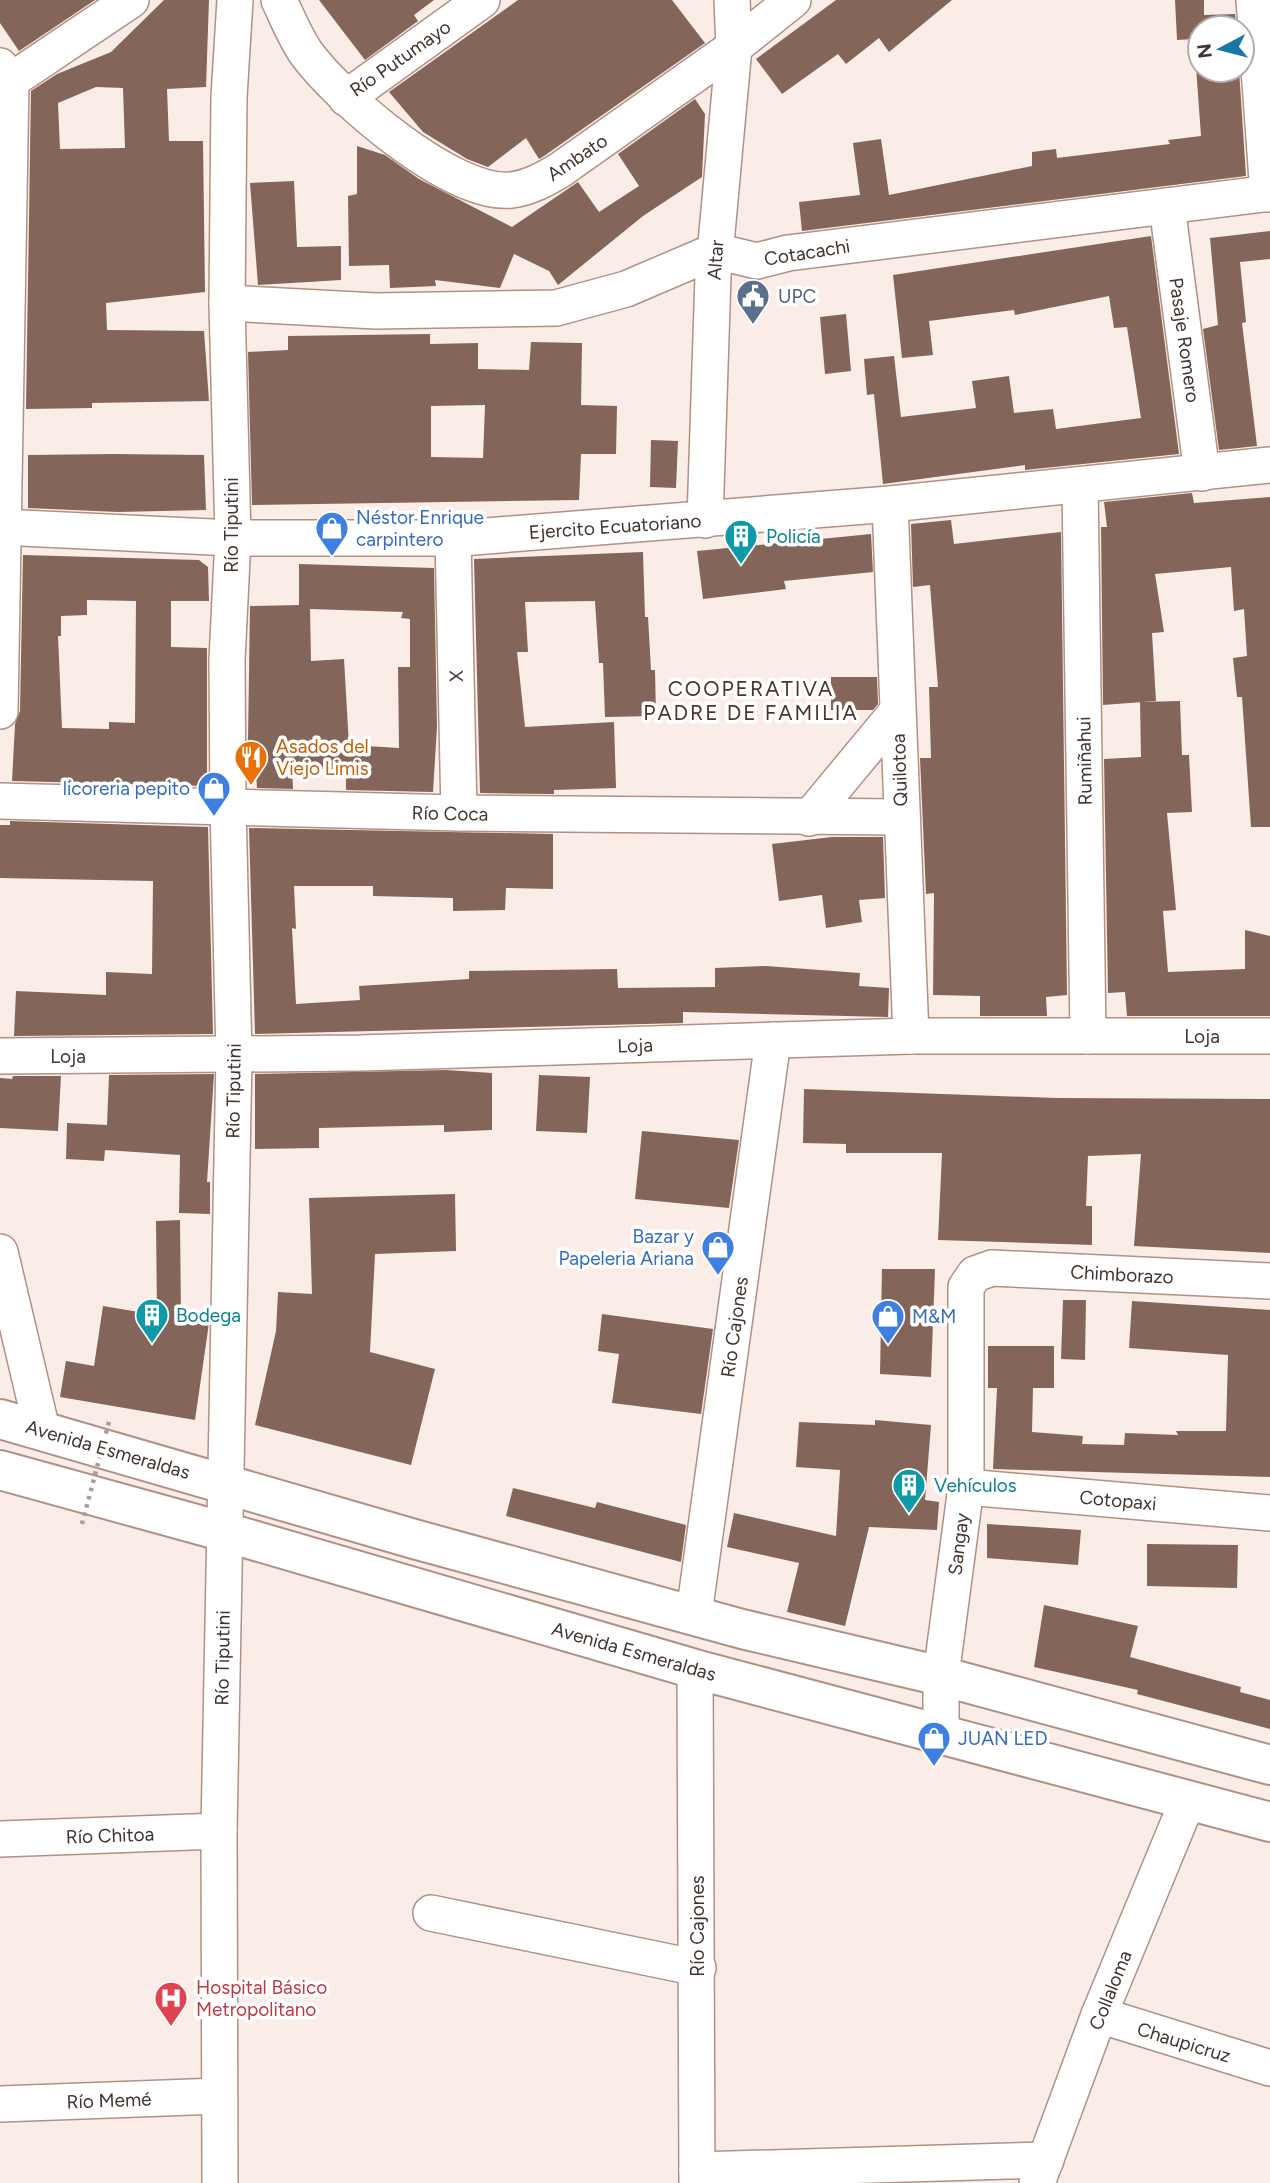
<svg xmlns="http://www.w3.org/2000/svg" width="1270" height="2183" viewBox="0 0 1270 2183" font-family="Figtree,sans-serif">
<rect width="100%" height="100%" fill="#faece7"/>
<g fill="#836659" fill-rule="evenodd">
<polygon points="0,0 95,0 19,51 0,23"/>
<path d="M164,0H209L206,87L167,89L169,141H203L205,292L106,303L107,330L204,331L209,401L92,403V408L26,409L31,91L57,74L111,52ZM96,87L123,88L125,148L60,149L58,103Z"/>
<polygon points="319,0 434,0 414,15 418,21 365,60"/>
<polygon points="518,0 672,0 705,43 544,156 539,159 526,138 488,167 467,159 423,132 389,92"/>
<polygon points="836,0 952,0 889,52 879,38 846,64 838,54 782,94 756,59"/>
<polygon points="1175,0 1204,0 1204,15 1235,14 1236,28 1200,28 1200,70 1239,70 1246,176 802,231 799,202 860,195 853,143 881,139 889,195 1032,166 1032,152 1056,149 1057,158 1170,144 1168,140 1201,136 1194,39 1177,40"/>
<polygon points="695,99 705,114 702,177 643,216 558,285 549,271 514,254 500,288 435,280 436,286 390,288 389,265 349,266 348,196 357,194 357,146 385,155 419,179 512,227 578,182 599,212 639,186 618,154"/>
<polygon points="294,181 297,247 341,246 341,280 258,285 250,183"/>
<polygon points="1270,231 1270,259 1240,262 1246,322 1242,323 1257,446 1219,450 1203,329 1218,325 1210,238"/>
<polygon points="1151,236 1179,454 1025,470 1025,465 883,484 874,394 867,395 864,359 894,356 901,417 976,408 972,381 1009,376 1014,413 1053,409 1056,429 1141,418 1127,327 1114,328 1109,296 1015,315 1014,310 929,321 933,355 902,358 893,275"/>
<polygon points="846,314 851,371 825,374 820,317"/>
<path d="M430,334V344L478,343V369L529,370L531,342L582,343L581,405L617,406L616,454H581L579,500L252,505L248,352L288,350V336ZM485,405L483,458L431,457V406Z"/>
<polygon points="651,440 678,441 676,488 650,487"/>
<polygon points="114,454 204,455 206,510 118,512 28,508 28,455"/>
<polygon points="1192,493 1194,503 1270,497 1270,827 1251,827 1242,697 1237,697 1233,658 1247,656 1244,609 1234,611 1231,567 1155,574 1164,632 1152,633 1156,701 1103,705 1101,527 1107,527 1104,502"/>
<polygon points="951,520 954,544 1061,532 1067,995 1046,997 1047,1016 980,1016 980,996 933,995 934,893 926,894 920,758 931,758 929,687 938,687 930,585 913,587 911,524"/>
<polygon points="871,534 873,572 784,581 786,589 703,599 697,551"/>
<polygon points="643,552 645,617 648,617 651,670 655,670 656,716 605,717 603,663 599,663 595,601 525,602 528,652 517,652 525,727 614,722 616,788 554,790 554,794 480,793 474,559"/>
<path d="M23,555L199,560L208,567L209,601H171V647L207,648V786L12,781L15,724L20,711ZM87,600L136,601L135,723L109,722V729L62,728L58,636H61V616L87,615Z"/>
<path d="M299,564L434,568L437,727L433,792L346,790V770L292,768L293,789L257,788L254,741H248L250,606L299,605ZM310,609L403,612L401,618L410,619V667H398L399,748L349,745L344,659L311,661Z"/>
<polygon points="831,677 877,677 878,704 873,710 831,710"/>
<polygon points="1180,701 1182,755 1189,755 1192,812 1167,813 1176,910 1163,911 1168,972 1245,969 1245,930 1270,936 1270,1016 1127,1016 1125,992 1108,993 1104,759 1141,757 1140,702"/>
<polygon points="10,821 208,827 213,1034 14,1036 16,991 106,995 106,972 152,974 153,881 0,878 0,825 10,825"/>
<polygon points="249,828 553,834 553,889 506,888 505,910 453,911 453,898 373,896 373,886 294,886 296,929 292,928 296,1004 360,1000 359,986 469,979 469,971 617,969 618,988 715,987 715,968 766,966 860,973 859,986 889,988 888,1017 683,1012 683,1023 255,1034"/>
<polygon points="832,837 883,837 885,898 859,900 862,922 826,928 822,895 779,901 772,844"/>
<polygon points="446,1070 492,1073 492,1130 444,1132 444,1125 319,1128 319,1148 255,1149 255,1074"/>
<polygon points="214,1074 207,1182 210,1182 210,1214 179,1213 180,1155 105,1150 104,1161 66,1159 67,1123 107,1125 109,1075"/>
<polygon points="539,1075 590,1077 587,1133 536,1131"/>
<polygon points="13,1076 61,1076 58,1131 0,1128 0,1078 12,1079"/>
<polygon points="804,1089 1056,1098 1270,1099 1270,1253 1134,1246 1141,1154 1088,1156 1086,1206 1092,1206 1092,1245 938,1240 942,1153 846,1153 846,1144 803,1143"/>
<polygon points="642,1131 739,1140 729,1208 635,1199"/>
<polygon points="455,1194 456,1251 375,1254 370,1352 435,1369 411,1465 255,1425 276,1331 278,1292 312,1294 309,1198"/>
<polygon points="180,1220 181,1319 209,1323 195,1420 60,1397 66,1361 94,1366 103,1306 157,1315 156,1221"/>
<polygon points="882,1269 935,1269 931,1377 880,1374"/>
<polygon points="1063,1300 1086,1300 1085,1360 1061,1359"/>
<polygon points="1132,1301 1270,1310 1270,1477 993,1469 997,1388 988,1388 988,1346 1054,1346 1054,1388 1033,1388 1032,1432 1083,1436 1082,1444 1124,1445 1125,1433 1178,1435 1176,1431 1226,1431 1228,1355 1129,1348"/>
<polygon points="602,1314 713,1329 701,1414 612,1403 619,1354 598,1351"/>
<polygon points="875,1420 931,1425 925,1500 939,1502 937,1530 869,1527 845,1626 787,1612 799,1563 727,1547 734,1513 836,1536 840,1470 796,1467 799,1422 875,1425"/>
<polygon points="513,1488 595,1508 597,1502 686,1525 681,1562 506,1516"/>
<polygon points="987,1524 1081,1530 1078,1565 987,1558"/>
<polygon points="1147,1544 1238,1545 1237,1588 1147,1586"/>
<polygon points="1044,1605 1138,1626 1130,1657 1241,1687 1240,1692 1270,1700 1270,1729 1137,1694 1138,1690 1034,1667"/>
</g>
<g fill="none" stroke-linecap="round" stroke-linejoin="round">
<defs>
<g id="minor">
<path d="M279,0C287,17 295,37 306,53C339,98 452,196 511,190C529,188 545,179 560,170L734,47L793,0"/>
<polyline points="1254,0 1268,194"/>
<polyline points="0,66 11,82 0,711"/>
<polyline points="0,88 131,0"/>
<polyline points="346,98 482,0"/>
<polyline points="1167,206 1202,473"/>
<polyline points="227,303 376,311 556,308 626,289 715,251 757,261 788,253 1270,193"/>
<polyline points="1080,486 1088,1036"/>
<polyline points="890,504 911,1036"/>
<polyline points="705,520 713,276 734,47 732,0"/>
<polyline points="0,527 233,538 461,538 890,504 1270,465"/>
<polyline points="453,538 459,813"/>
<polyline points="0,801 459,813 900,817"/>
<polyline points="809,818 896,713"/>
<polyline points="0,1056 360,1053 911,1036 1270,1036"/>
<polyline points="0,1252 42,1430"/>
<polyline points="966,1487 1270,1513"/>
<polyline points="694,1614 773,1040"/>
<polyline points="695,1669 697,2183"/>
<polyline points="941,1733 941,1676 966,1487 966,1287 975,1274 992,1268 1270,1281"/>
<polyline points="0,1839 219,1831"/>
<polyline points="431,1913 698,1968"/>
<polyline points="1099,2015 1270,2068"/>
<polyline points="0,2104 219,2096"/>
<polyline points="697,2170 1046,2160"/>
<polyline points="220,2183 219,1831 234,1056 228,806 227,660 233,538 227,303 229,97 235,0"/>
<polyline points="1037,2183 1099,2015 1188,1800"/>
</g>
<g id="major">
<polyline points="0,1419 414,1539 742,1629 941,1676 1270,1765"/>
<polyline points="0,1470 225,1532 695,1669 1270,1822"/>
</g>
</defs>
<use href="#minor" stroke="#b19184" stroke-width="38"/>
<use href="#major" stroke="#b19184" stroke-width="42"/>
<use href="#minor" stroke="#fff" stroke-width="35"/>
<use href="#major" stroke="#fff" stroke-width="38"/>
<polyline stroke="#aa9c97" stroke-width="4.5" stroke-dasharray="3.5 5" stroke-linecap="butt" points="82,1524 110,1418"/>
</g>
<defs>
<symbol id="civic-pin" viewBox="-11 -11 22 30"><path d="M0 17L-7.5 6A9.5 9.5 0 1 1 7.5 6Z" fill="#5c6f8a" stroke="#fff"/><path d="M-.6-6.5H3V-4.5H.6V-3L4-1V1h2V6H-6V1h2V-1L-.6-3ZM-1.2 2.5V6h2.4V2.5Z" fill="#fff"/></symbol>
<symbol id="shop-pin" viewBox="-11 -11 22 30"><path d="M0 17L-7.5 6A9.5 9.5 0 1 1 7.5 6Z" fill="#3f7fe0" stroke="#fff"/><path d="M-5-2.5h2.3a2.7 3.5 0 0 1 5.4 0H5L5.5 6h-11ZM-1.5-2.5h3a1.5 2.3 0 0 0-3 0Z" fill="#fff"/></symbol>
<symbol id="building-pin" viewBox="-11 -11 22 30"><path d="M0 17L-7.5 6A9.5 9.5 0 1 1 7.5 6Z" fill="#0f9aa8" stroke="#fff"/><path d="M-4-6H4V6H1V3H-1V6H-4ZM-2.5-4.3h1.7v1.8h-1.7ZM.8-4.3h1.7v1.8H.8ZM-2.5-1h1.7V.8h-1.7ZM.8-1h1.7V.8H.8Z" fill="#fff"/></symbol>
<symbol id="restaurant-pin" viewBox="-11 -11 22 30"><path d="M0 17L-7.5 6A9.5 9.5 0 1 1 7.5 6Z" fill="#e8710a" stroke="#fff"/><path d="M-5-6h1v4h1v-4h1v4h1v-4h1v5L-1.5 .5V6h-2V.5L-5-1ZM5-6V6H3V1.5H1.5Q1.5-4 5-6Z" fill="#fff"/></symbol>
<symbol id="hospital-pin" viewBox="-11 -11 22 30"><path d="M0 17L-7.5 6A9.5 9.5 0 1 1 7.5 6Z" fill="#e0444e" stroke="#fff"/><path d="M-5-5h3v3.5h4V-5h3V5h-3V1.5h-4V5h-3Z" fill="#fff"/></symbol>
</defs>
<g fill-rule="evenodd">
<use href="#civic-pin" x="734" y="277" width="38" height="52"/>
<use href="#shop-pin" x="313" y="509" width="38" height="52"/>
<use href="#building-pin" x="722" y="517" width="38" height="52"/>
<use href="#restaurant-pin" x="232" y="738" width="38" height="52"/>
<use href="#shop-pin" x="195" y="769" width="38" height="52"/>
<use href="#shop-pin" x="699" y="1228" width="38" height="52"/>
<use href="#building-pin" x="133" y="1296" width="38" height="52"/>
<use href="#shop-pin" x="869" y="1297" width="38" height="52"/>
<use href="#building-pin" x="890" y="1466" width="38" height="52"/>
<use href="#shop-pin" x="915" y="1719" width="38" height="52"/>
<use href="#hospital-pin" x="152" y="1979" width="38" height="52"/>
</g>
<g text-anchor="middle" stroke-width="7" stroke-linejoin="round" paint-order="stroke">
<g font-size="19" fill="#42342f" stroke="#fff">
<text transform="translate(400 58) rotate(-35)" y="7">Río Putumayo</text>
<text transform="translate(577 157) rotate(-34)" y="7">Ambato</text>
<text transform="translate(807 252) rotate(-9)" y="7">Cotacachi</text>
<text transform="translate(715 260) rotate(-86)" y="7">Altar</text>
<text transform="translate(1185 340) rotate(82)" y="7">Pasaje Romero</text>
<text transform="translate(231 525) rotate(-90)" y="7">Río Tiputini</text>
<text transform="translate(615 526) rotate(-4)" y="7">Ejercito Ecuatoriano</text>
<text transform="translate(456 676) rotate(-91)" y="7">X</text>
<text transform="translate(1084 761) rotate(-91)" y="7">Rumiñahui</text>
<text transform="translate(899 770) rotate(-92)" y="7">Quilotoa</text>
<text transform="translate(450 813) rotate(1)" y="7">Río Coca</text>
<text x="1202" y="1043">Loja</text>
<text transform="translate(635 1045) rotate(-2)" y="7">Loja</text>
<text x="68" y="1063">Loja</text>
<text transform="translate(233 1091) rotate(-89)" y="7">Río Tiputini</text>
<text transform="translate(1122 1274) rotate(3)" y="7">Chimborazo</text>
<text transform="translate(734 1327) rotate(-82)" y="7">Río Cajones</text>
<text transform="translate(108 1449) rotate(16)" y="7">Avenida Esmeraldas</text>
<text transform="translate(1118 1500) rotate(5)" y="7">Cotopaxi</text>
<text transform="translate(958 1544) rotate(-83)" y="7">Sangay</text>
<text transform="translate(634 1651) rotate(16)" y="7">Avenida Esmeraldas</text>
<text transform="translate(222 1658) rotate(-89)" y="7">Río Tiputini</text>
<text transform="translate(110 1835) rotate(-2)" y="7">Río Chitoa</text>
<text transform="translate(697 1926) rotate(-90)" y="7">Río Cajones</text>
<text transform="translate(1110 1990) rotate(-68)" y="7">Collaloma</text>
<text transform="translate(1184 2042) rotate(17)" y="7">Chaupicruz</text>
<text transform="translate(109 2100) rotate(-2)" y="7">Río Memé</text>
</g>
<g font-size="19" fill="#4e5e75" stroke="#fff" text-anchor="start">
<text x="778" y="303">UPC</text>
</g>
<g font-size="19" fill="#366cbe" stroke="#fff" text-anchor="start">
<text x="356" y="524">Néstor Enrique<tspan x="356" dy="22">carpintero</tspan></text>
<text x="190" y="795" text-anchor="end">licoreria pepito</text>
<text x="694" y="1243" text-anchor="end">Bazar y<tspan x="694" dy="22">Papeleria Ariana</tspan></text>
<text x="912" y="1323">M&amp;M</text>
<text x="958" y="1745">JUAN LED</text>
</g>
<g font-size="19" fill="#0d838f" stroke="#fff" text-anchor="start">
<text x="766" y="543">Policía</text>
<text x="176" y="1322">Bodega</text>
<text x="934" y="1492">Vehículos</text>
</g>
<g font-size="19" fill="#c56008" stroke="#fff" text-anchor="start">
<text x="276" y="753">Asados del<tspan x="276" dy="22">Viejo Limis</tspan></text>
</g>
<g font-size="19" fill="#be3a42" stroke="#fff" text-anchor="start">
<text x="196" y="1994">Hospital Básico<tspan x="196" dy="22">Metropolitano</tspan></text>
</g>
<g font-size="21" letter-spacing="2" fill="#4f3529" stroke="#fff">
<text x="751" y="696">COOPERATIVA<tspan x="751" dy="24">PADRE DE FAMILIA</tspan></text>
</g>
</g>
<g transform="translate(1221 49) rotate(263)"><circle r="33" fill="#ffffff" stroke="#b3aeac" stroke-width="2"/>
<path d="M0-5L12 26L0 18L-12 26Z" fill="#1a76a4"/>
<text y="-10" font-size="19" font-weight="bold" text-anchor="middle" fill="#42342f">N</text>
</g>
</svg>
